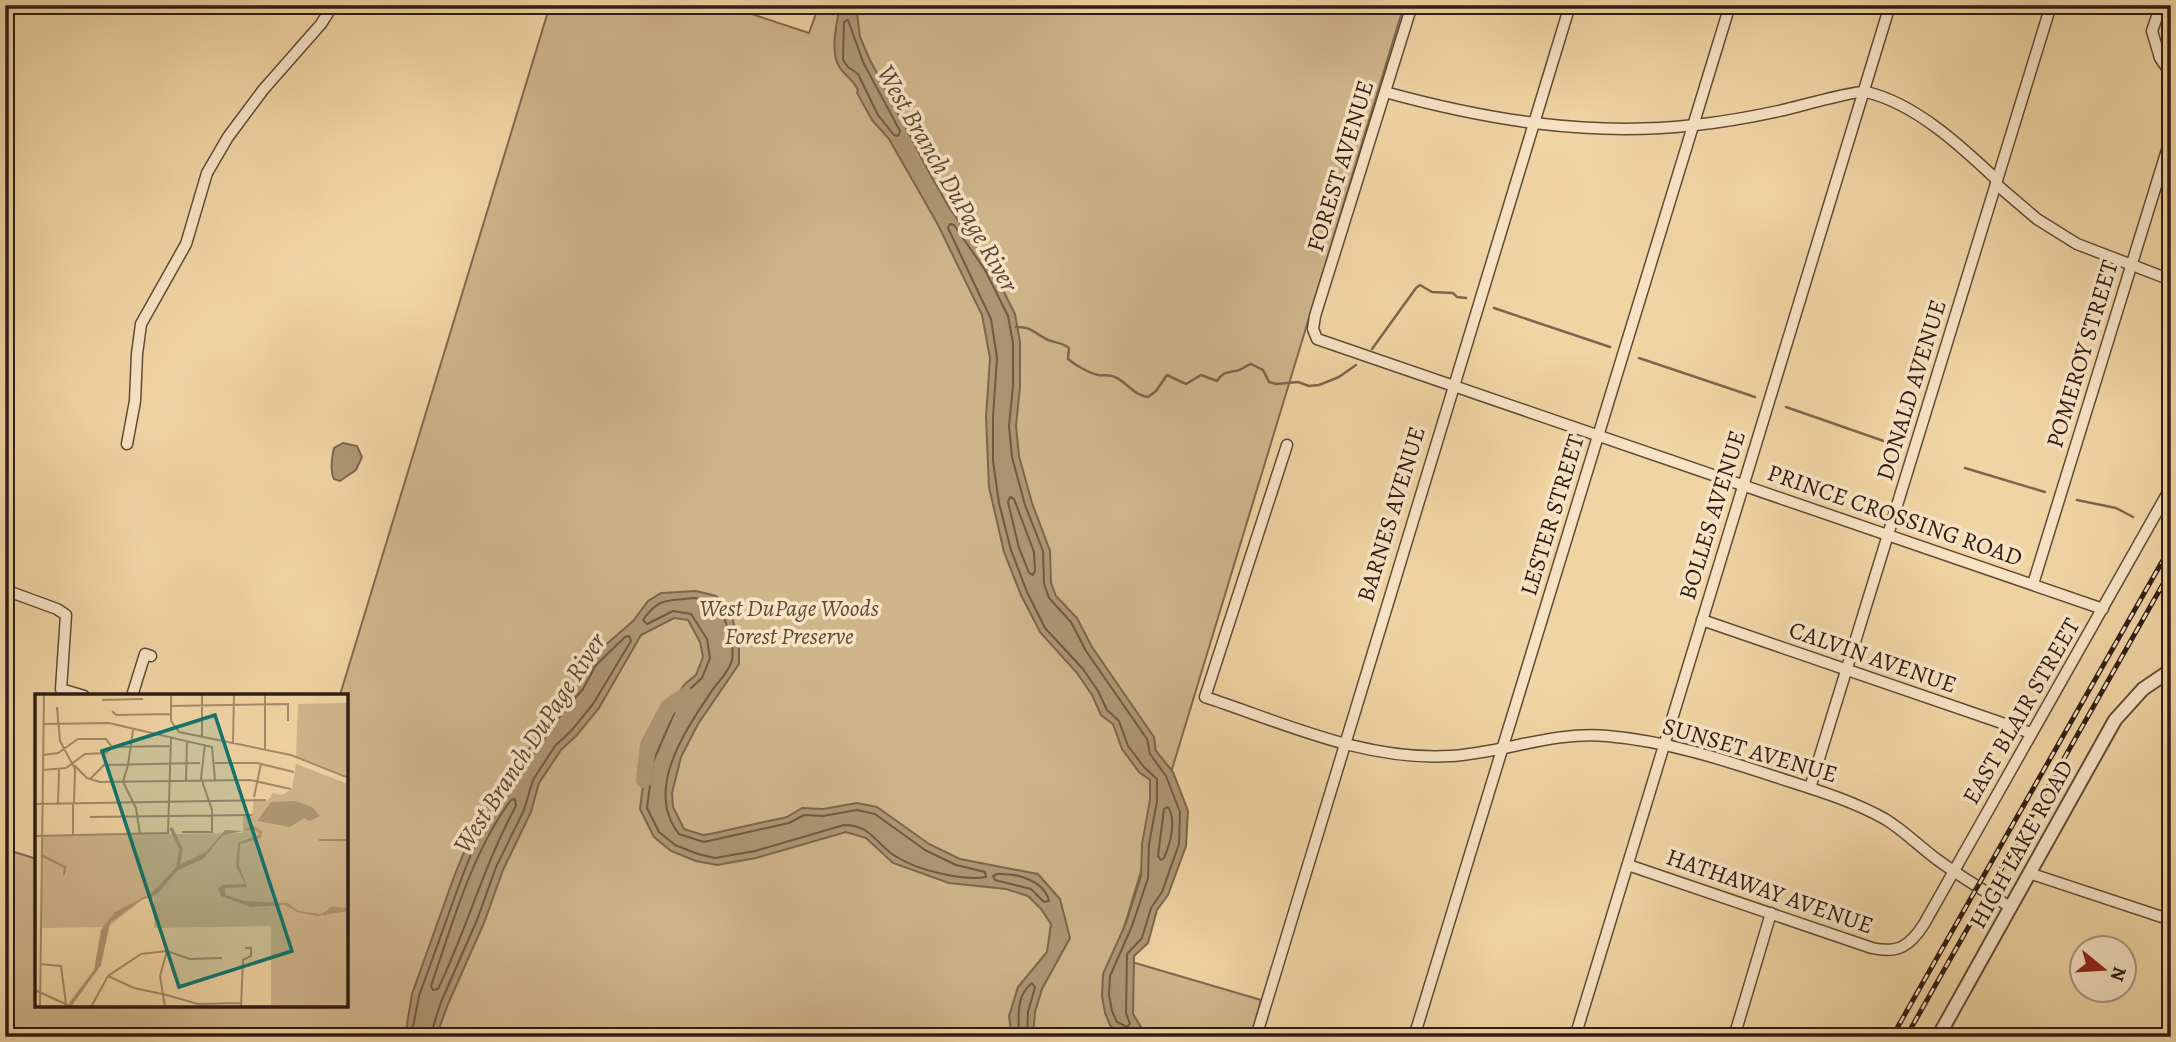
<svg xmlns="http://www.w3.org/2000/svg" width="2176" height="1042" viewBox="0 0 2176 1042" font-family="Alegreya,serif">
<rect width="100%" height="100%" fill="#f1d4a4"/>
<filter id="stains"><feTurbulence type="fractalNoise" baseFrequency=".00286" numOctaves="4"/><feColorMatrix values="0 0 0 0 .2 0 0 0 0 .09 0 0 0 0 .02 0 0 0 .5 -.17"/></filter>
<radialGradient id="worn" r=".72"><stop offset=".6" stop-color="#630" stop-opacity="0"/><stop offset="1" stop-color="#630" stop-opacity=".3"/></radialGradient>
<polygon fill="#d0b58b" stroke="#80694f" stroke-width="2" points="550,5 724,5 809,33 819,5 1404,5 1115,957 1261,1000 1251,1037 5,1037 5,849 37,859 37,1005 346,1005 346,696 340,695"/>
<g fill="#af9673" stroke="#7c664d" stroke-width="2">
<path d="M840,5H856L860,37L870,60L930,174L950,209L991,266L1015,314L1020,342V387L1016,426L1019,456L1032,503L1050,551L1051,583L1056,596L1077,618L1092,647L1154,737L1156,751L1173,772L1188,811L1186,846L1168,895L1157,910L1148,943L1134,956L1133,1014L1147,1037H1122L1121,1032L1111,1027L1105,1013L1102,996L1103,974L1126,923L1141,876L1142,844L1150,800V780L1139,772L1122,749L1113,724L1101,715L1092,695L1077,673L1040,632L1021,595L1004,552L989,487L986,417L990,358L982,315L937,223L889,139L872,120L857,93L858,90C852,78 846,77 840,68C829,52 837,23 840,5Z"/>
<path d="M343,443L357,446L362,457L356,470L340,481L334,479C330,471 332,457 334,448Z"/>
<polygon points="696,591 716,596 730,611 739,642 739,664 698,724 681,757 672,793 673,807 684,829 703,835 710,834 787,817 802,808 823,809 857,803 877,807 929,844 960,859 1038,874 1060,899 1070,938 1042,989 1035,1012 1033,1037 1012,1037 1009,1016 1018,987 1047,952 1051,924 1041,909 1028,896 1006,889 949,883 893,863 866,838 846,832 756,858 717,865 696,861 671,851 654,837 640,809 646,760 670,705 685,684 696,675 703,657 700,642 688,620 674,618 641,635 599,708 577,735 561,750 539,783 531,812 503,870 484,923 448,1004 436,1037 405,1037 412,994 455,874 477,821 559,707 577,685 591,660 601,649 633,621 648,601 661,593"/>
</g>
<g fill="none" stroke-linecap="round" stroke-linejoin="round">
<g stroke="#705a43" stroke-width="2">
<polygon points="848,20 863,62 900,131 898,136 894,135 878,115 858,74 848,67 843,60 844,22"/>
<polygon points="950,224 954,225 985,270 1008,316 1013,343 1013,386 1009,426 1012,457 1025,505 1043,551 1044,584 1049,598 1071,622 1086,651 1147,739 1150,754 1166,776 1180,812 1179,844 1162,892 1151,908 1142,938 1127,954 1126,1013 1130,1024 1127,1027 1117,1022 1112,1011 1109,995 1110,976 1132,926 1148,878 1149,844 1157,801 1157,779 1144,767 1128,746 1119,721 1107,710 1098,691 1083,669 1045,628 1027,592 1011,550 999,503 993,461 993,417 997,358 991,319 948,228"/>
<polygon points="1010,497 1014,499 1034,552 1035,571 1033,575 1029,573 1019,548 1008,502"/>
<path d="M695,598C700,599 706,600 711,602C725,610 735,645 732,660C730,671 717,683 711,692C685,731 644,790 679,834L704,842L789,823L804,815L823,816L857,810L875,814L925,850L956,865L985,872L986,877C961,881 917,870 895,856C875,843 871,825 844,825L755,851L715,858L698,854L675,845L659,832L647,808L653,762L676,709L690,689L702,678L710,658L707,639L691,614L673,611L647,624L643,620C659,596 670,601 695,598Z"/>
<path d="M515,799L516,806C484,864 467,929 438,989L433,990L431,986C452,925 472,852 511,800Z"/>
<path d="M1168,807C1177,821 1170,844 1164,858L1161,860L1158,856L1164,809Z"/>
<path d="M997,874C1016,873 1044,880 1049,901L1044,902L1031,889L995,880L993,876Z"/>
<polyline points="411,1037 419,996 462,877 483,824 564,711 583,689 596,665 625,637 629,636 631,641 593,704 572,730 555,746 533,780 524,810 496,867 477,920 441,1002 430,1037"/>
<path d="M1019,1037C1019,1018 1015,996 1032,983L1035,987L1028,1012L1027,1037"/>
</g>
<g stroke="#7c664d" stroke-width="2.5">
<polyline points="1494,308 1610,347"/>
<path d="M1016,327C1031,326 1035,334 1048,340C1056,343 1061,342 1069,348L1068,359C1075,365 1089,373 1098,375C1104,376 1109,374 1115,377C1128,383 1133,395 1148,397L1156,391L1167,375L1186,384L1201,375L1217,381C1223,372 1226,373 1235,371C1241,371 1244,366 1251,364L1263,370L1269,382L1276,384L1298,382L1309,386L1319,385L1339,377L1356,365"/>
<polyline points="1372,349 1416,288 1420,285 1432,292 1453,293 1457,297 1466,298"/>
<polyline points="1639,358 1755,397"/>
<polyline points="1786,407 1898,446"/>
<polyline points="1965,468 2045,492"/>
<polyline points="2077,500 2116,508 2133,517"/>
</g>
<polyline stroke="#af9673" stroke-width="16" points="644,780 648,745 668,707 686,695"/>
<defs>
<g id="minor">
<polyline points="1412,5 1315,316 1313,329 1317,339 2103,609"/>
<polyline points="2161,5 2152,31 2160,58 2171,74"/>
<path d="M1385,92C1487,120 1589,137 1695,125C1723,122 1751,117 1779,111C1794,108 1855,90 1866,92C1915,103 1962,147 1997,180"/>
<polyline points="1996,184 2037,219 2077,244 2171,280"/>
<polyline points="127,444 135,401 137,354 141,324 186,244 207,173 228,137 263,90 321,24 333,5"/>
<path d="M1287,445L1205,697C1284,723 1364,761 1450,756C1503,753 1553,731 1607,736C1666,741 1721,759 1776,777C1813,789 1851,800 1885,819C1903,830 1918,845 1935,858C1959,876 1985,891 2010,907"/>
<polyline points="2033,584 2171,137"/>
<polyline points="5,590 57,609 66,615 61,689 84,696"/>
<polyline points="1702,620 2031,733"/>
<polyline points="132,696 145,654 151,656"/>
<polyline points="1810,788 2051,5"/>
<path d="M1628,865L1872,948C1898,954 1910,946 1924,924L2171,487"/>
<polyline points="2029,873 2171,920"/>
<polyline points="1256,1037 1570,5"/>
<polyline points="1414,1037 1730,5"/>
<polyline points="1575,1037 1890,5"/>
<polyline points="1734,1037 1771,913"/>
</g>
<polyline id="tertiary" points="1938,1037 2115,720 2143,689 2171,670"/>
</defs>
<use href="#minor" stroke="#604b37" stroke-width="13"/>
<use href="#tertiary" stroke="#604b37" stroke-width="16"/>
<use href="#minor" stroke="#f6e3c4" stroke-width="10"/>
<use href="#tertiary" stroke="#f6e3c4" stroke-width="12"/>
<defs>
<g id="rail">
<polyline points="1892,1037 2171,546"/>
<polyline points="1906,1037 2171,570"/>
</g>
</defs>
<use href="#rail" stroke="#301d13" stroke-width="5"/>
<use href="#rail" stroke="#f6e3c4" stroke-width="2.5" stroke-dasharray="8" stroke-linecap="butt"/>
</g>
<g text-anchor="middle" stroke-width="7" stroke-linejoin="round" paint-order="stroke">
<g font-size="24" fill="#301d13" stroke="#f6e3c4">
<text transform="translate(1340 166) rotate(-73)" y="8">FOREST AVENUE</text>
<text transform="translate(2082 354) rotate(-73)" y="8">POMEROY STREET</text>
<text transform="translate(1911 390) rotate(-73)" y="8">DONALD AVENUE</text>
<text transform="translate(1391 514) rotate(-73)" y="8">BARNES AVENUE</text>
<text transform="translate(1552 515) rotate(-73)" y="8">LESTER STREET</text>
<text transform="translate(1712 515) rotate(-73)" y="8">BOLLES AVENUE</text>
<text transform="translate(1895 515) rotate(19)" y="8">PRINCE CROSSING ROAD</text>
<text transform="translate(1873 657) rotate(19)" y="8">CALVIN AVENUE</text>
<text transform="translate(2021 711) rotate(-60)" y="8">EAST BLAIR STREET</text>
<text transform="translate(1750 750) rotate(16)" y="8">SUNSET AVENUE</text>
<text transform="translate(2021 844) rotate(-61)" y="8">HIGH LAKE ROAD</text>
<text transform="translate(1770 891) rotate(19)" y="8">HATHAWAY AVENUE</text>
</g>
<g font-size="24" font-style="italic" fill="#604b37" stroke="#f6e3c4">
<text x="789" y="616">West DuPage Woods<tspan x="789" dy="28">Forest Preserve</tspan></text>
</g>
<g font-size="26" font-style="italic" fill="#5c4735" stroke="#f6e3c4">
<text transform="translate(948 178) rotate(60)" y="9">West Branch DuPage River</text>
<text transform="translate(529 743) rotate(-57)" y="9">West Branch DuPage River</text>
</g>
</g>
<g transform="translate(35 694)">
<rect width="313" height="313" fill="#f1d4a4"/>
<path d="M313,9V82L261,62L263,10ZM261,70L313,90V313L236,311V232L119,234V205L110,204L73,233L7,234V142L208,139V121H217L219,104L232,107L238,99L247,101L257,95Z" fill="#d0b58b"/>
<path d="M260,107L277,113L285,122L275,127L269,124L255,133L222,127L236,108ZM218,131L227,137L226,144L205,150L204,172L212,193L190,194V201L210,207L253,209L264,217L285,220L304,213L313,217L282,222L262,218L250,211L216,213L186,202L183,195L187,191L210,190L201,172L203,149L225,140L218,135L188,141L168,165L143,176L121,201L106,206L75,229L66,271L36,313L34,309L59,276L66,236L80,218L117,199L142,172L171,158L190,136L208,137Z" fill="#af9673"/>
<path fill="none" stroke="#af9673" stroke-width="3.5" d="M136,134L146,155L143,172M289,221L297,214L314,216"/>
<path fill="none" stroke="#a48b6a" stroke-width="2" d="M136,0V27L144,38L256,61L314,84M67,6L108,5M136,12L253,10V27M22,17V13L25,47L40,75L39,109M77,17L81,21L136,20M8,30L74,29L177,53L180,86M167,43V0M198,49L199,0M77,53L135,52M230,55V0M8,61L23,59L43,45H71L77,53M180,69H222L259,78M39,71L52,84L65,88L215,86L256,95M93,71L88,88L101,114L105,140M93,71L98,36M8,76L31,74L50,60L71,59L77,53M55,85L69,71L165,69M151,87L152,47M219,103L226,70M0,110L231,106M23,110L24,76M38,110V141M55,123L217,121M147,138H177V116L166,84L170,50M0,142L133,139L136,44M284,146H314M6,161L30,173L29,181M5,270L26,272L31,310M73,282L99,294L127,300M0,296L37,313M128,300L163,310L206,309M5,313L9,0M56,313L73,282L106,260L132,257L155,265L187,264M130,313L125,282L132,257M206,313L208,266L216,262V254H210"/>
<path fill="#0f766e" fill-opacity="0.15" stroke="#0f766e" stroke-width="3.5" d="M180,21L257,257L144,293L67,57Z"/>
<rect width="313" height="313" fill="none" stroke="#301d13" stroke-width="3.5"/>
</g>
<rect width="2176" height="1042" fill="none" stroke="#f1d4a4" stroke-width="28"/>
<rect x="7" y="7" width="2162" height="1028" fill="none" stroke="#301d13" stroke-width="3.5"/>
<rect x="14" y="14" width="2148" height="1014" fill="none" stroke="#301d13" stroke-width="2"/>
<g transform="translate(2103 969) rotate(108)"><circle r="33" fill="#f6e3c4" stroke="#a7947d" stroke-width="2"/>
<path d="M0-5L12 26L0 18L-12 26Z" fill="#8f2418"/>
<text y="-10" font-size="19" font-weight="bold" text-anchor="middle" fill="#301d13">N</text>
</g>
<rect width="100%" height="100%" filter="url(#stains)"/>
<rect width="100%" height="100%" fill="url(#worn)"/>
</svg>
